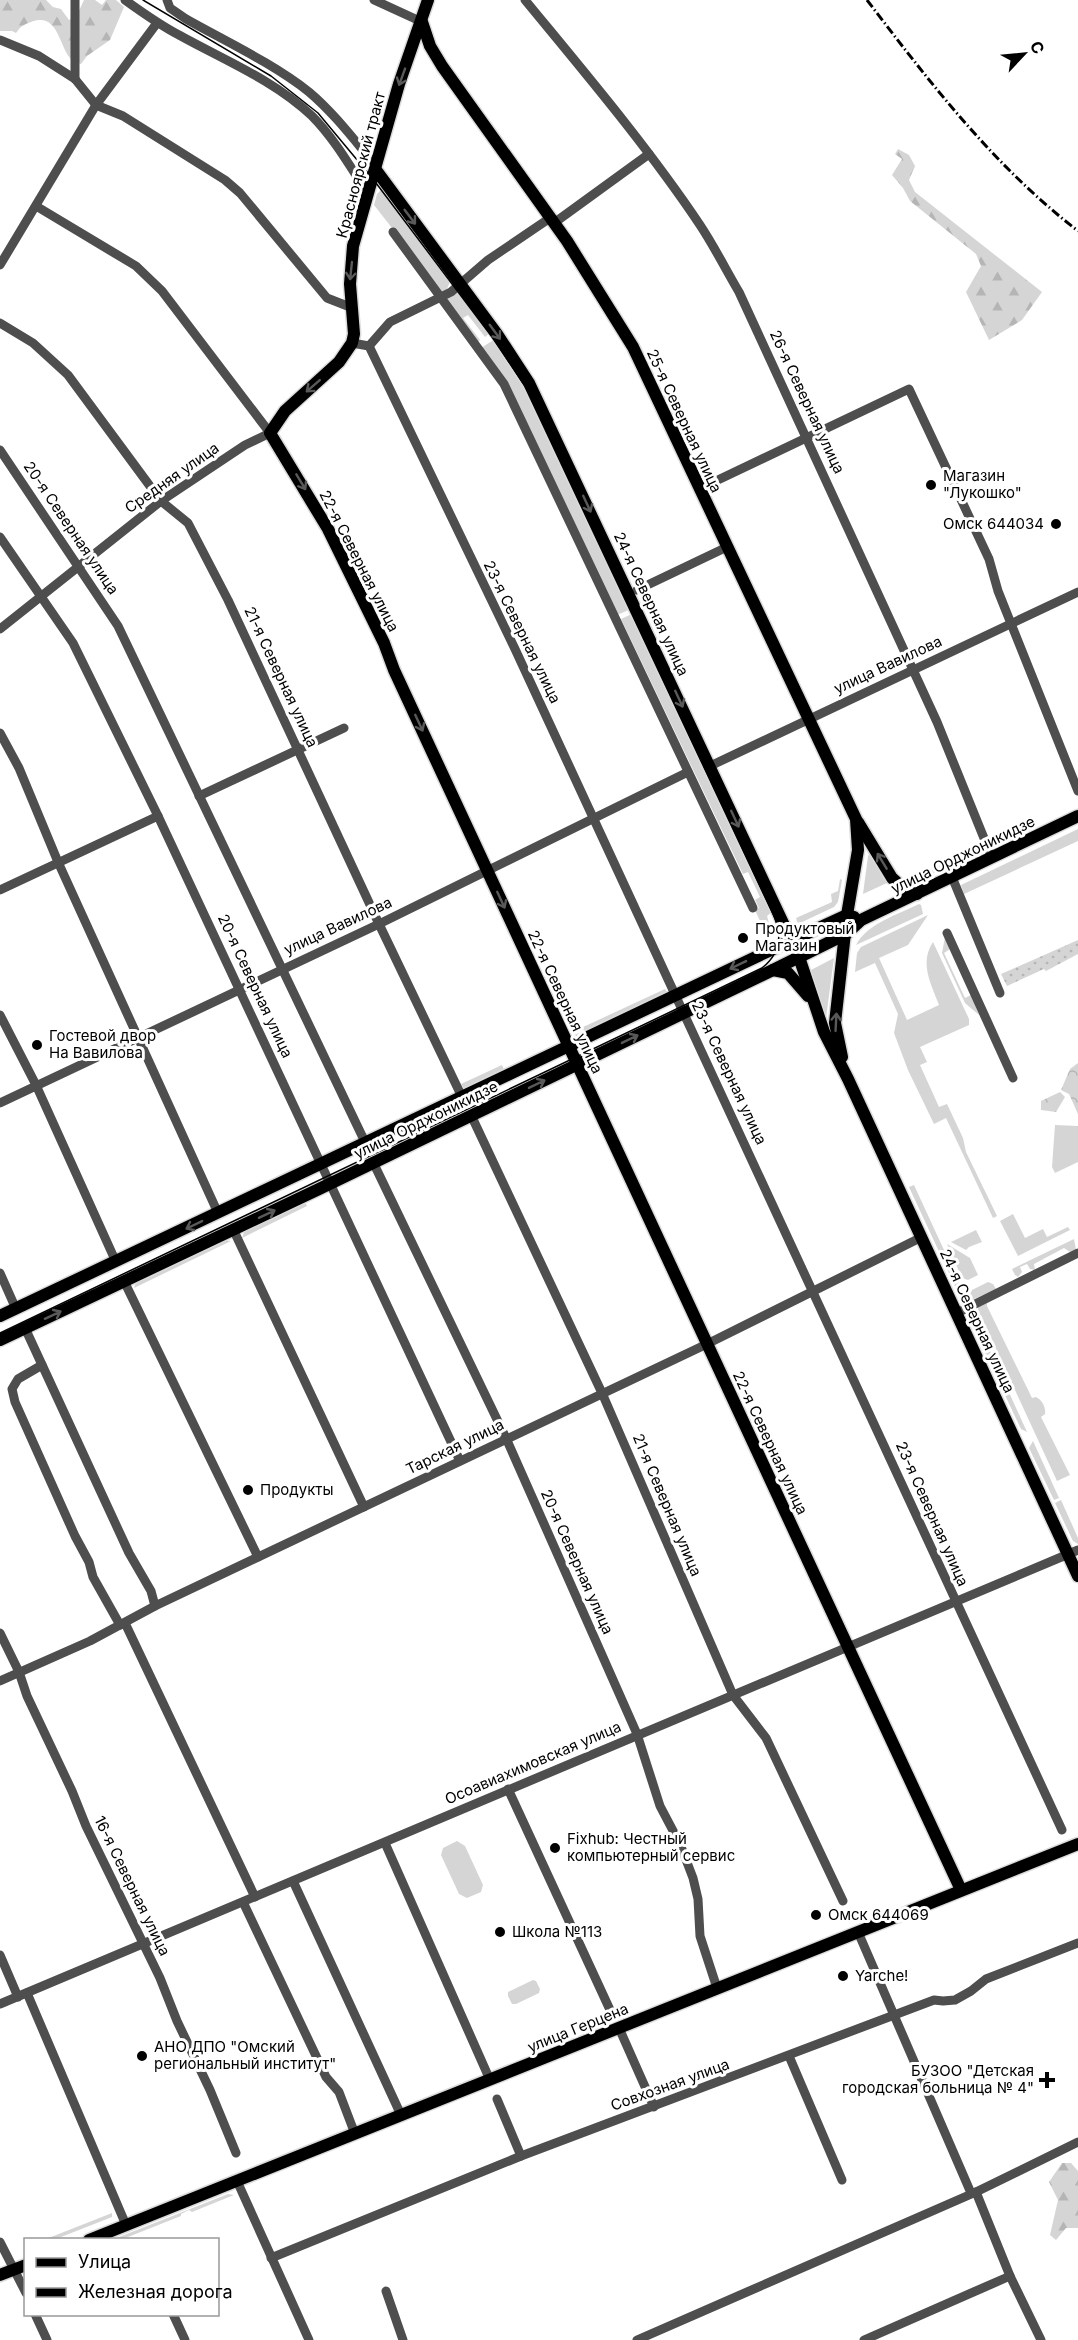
<svg xmlns="http://www.w3.org/2000/svg" width="1078" height="2340" viewBox="0 0 1078 2340" font-family="Inter,sans-serif">
<defs>
<pattern id="forest-firs" width="22" height="20" patternUnits="userSpaceOnUse" patternTransform="scale(1.5)"><rect width="22" height="20" fill="#d5d5d5"/><path d="M5 1l3.5 6h-7zM16 11l3.5 6h-7z" fill="#b5b5b5"/></pattern>
<pattern id="park-crowns" width="20" height="18" patternUnits="userSpaceOnUse" patternTransform="scale(1.5)"><rect width="20" height="18" fill="#d5d5d5"/><path d="M2 6a3 3 0 1 1 6 0M12 15a3 3 0 1 1 6 0" fill="none" stroke="#b5b5b5"/></pattern>
<pattern id="garden-dots" width="8" height="8" patternUnits="userSpaceOnUse" patternTransform="scale(1.5)"><rect width="8" height="8" fill="#d5d5d5"/><path d="M2 2h.1M6 6h.1" fill="none" stroke="#b5b5b5" stroke-width="1.8" stroke-linecap="round"/></pattern>
</defs>
<rect width="100%" height="100%" fill="#fff"/>
<g fill="#d5d5d5">
<polygon points="381,190 384,191 451,280 446,291 442,292 374,205 377,194"/>
<polygon points="456,293 460,293 491,332 485,337 468,315 463,318 480,340 477,343 448,303 448,298"/>
<polygon points="495,339 522,380 631,609 617,615 481,348"/>
<polygon points="636,612 774,910 767,916 772,934 770,935 765,932 755,910 759,908 755,900 760,897 748,872 743,874 621,619"/>
<polygon points="1078,829 1078,841 964,894 961,885"/>
<polygon points="979,847 976,852 918,881 916,877"/>
<polygon points="871,852 889,882 863,894 868,856"/>
<polygon points="840,879 842,880 838,902 834,907 798,924 796,918 832,902 831,894 838,891"/>
<path d="M919,904L921,905L923,914L856,945C868,923 897,915 919,904Z"/>
<path d="M928,915L908,945L879,958L907,1020L939,1005C931,984 919,963 933,942L969,1019V1025L920,1047L927,1062L920,1065L939,1107L947,1104L963,1138L966,1152L997,1216L993,1218L946,1118L934,1124L908,1070L894,1033L898,1014L875,963L855,972L857,953L861,947Z"/>
<polygon points="945,937 950,949 944,953 965,998 971,995 979,1015 965,1003 942,953"/>
<polygon points="834,958 826,1018 811,970"/>
<polygon points="665,989 667,992 583,1032 581,1028"/>
<polygon points="502,1065 504,1070 464,1089 461,1084"/>
<polygon points="1055,1125 1078,1126 1078,1162 1055,1173 1052,1167"/>
<polygon points="914,1185 967,1300 961,1299 909,1187"/>
<polygon points="305,1202 307,1206 242,1238 245,1230"/>
<polygon points="1013,1214 1025,1238 1043,1229 1047,1237 1068,1227 1070,1230 1018,1256 1000,1221"/>
<polygon points="976,1230 982,1242 969,1247 966,1250 951,1242"/>
<polygon points="1074,1239 1076,1250 1070,1252 1064,1248 1034,1264 1035,1270 1030,1269 1027,1264 1020,1267 1022,1272 1018,1277 1015,1275 1012,1269"/>
<polygon points="224,1240 231,1241 134,1288 136,1282"/>
<polygon points="947,1244 970,1258 978,1275 968,1280 962,1278"/>
<polygon points="988,1282 993,1284 996,1289 972,1300 969,1295 972,1290"/>
<path d="M987,1303V1306L1032,1398L1036,1397C1042,1400 1046,1407 1045,1414L1041,1417L1070,1475L1057,1481L978,1310V1307Z"/>
<polygon points="972,1311 1027,1432 1021,1429 969,1319 970,1312"/>
<polygon points="1033,1441 1059,1498 1054,1500 1029,1448"/>
<polygon points="1061,1500 1078,1538 1078,1544 1073,1541 1055,1503"/>
<polygon points="457,1841 465,1846 483,1885 481,1892 467,1898 459,1894 441,1855 443,1848"/>
<polygon points="533,1980 536,1981 540,1989 539,1993 516,2004 512,2004 508,1996 508,1992"/>
<polygon points="228,2194 234,2195 192,2212 189,2210 181,2214 181,2216 123,2239 114,2239"/>
<polygon points="112,2213 112,2217 56,2239 46,2239"/>
</g>
<g fill="url(#forest-firs)">
<path d="M0,0H46L53,7L61,9L69,20L77,15L84,0H95L102,5L106,0H116L124,7L110,40L87,56L81,64C78,63 74,62 72,60C59,49 59,11 31,22C23,25 21,26 16,33L12,31H0Z"/>
<polygon points="898,149 909,155 915,166 909,180 915,192 1042,292 1022,320 989,340 966,292 981,266 976,254 910,201 903,188 892,175 902,159 895,154"/>
<polygon points="1062,2163 1071,2163 1078,2171 1078,2228 1066,2228 1056,2240 1050,2235 1058,2200 1049,2182"/>
</g>
<g fill="url(#park-crowns)">
<polygon points="1078,1063 1078,1114 1069,1094 1061,1090 1070,1069"/>
<polygon points="1060,1092 1065,1097 1056,1112 1041,1110 1041,1101"/>
</g>
<polygon fill="url(#garden-dots)" points="1078,940 1078,954 1046,971 1044,969 1007,986 1001,974"/>
<g fill="none" stroke-linecap="round" stroke-linejoin="round">
<defs>
<g id="major">
<polyline points="428,0 399,84 353,246 350,284 354,334 352,343 339,362 285,411 270,433 328,529 384,643 394,670 961,1890"/>
<polyline points="422,22 430,46 442,66 567,241 633,347 856,819 858,850 847,915 835,1023 842,1057"/>
<polyline points="376,170 497,334 529,383 799,957 824,1032 848,1079 1078,1576"/>
<polyline points="858,822 892,878 903,888 917,894"/>
<polyline points="773,970 788,973 808,996"/>
<polyline points="0,1316 756,957 847,915 854,917"/>
<polyline points="0,1340 319,1189 777,968 846,934 861,920 1078,816"/>
<polyline points="89,2240 1078,1844"/>
<polyline points="0,2275 26,2265"/>
</g>
</defs>
<use href="#major" stroke="#dbdbdb" stroke-width="15"/>
<g stroke="#4e4e4e" stroke-width="9">
<polyline points="75,0 75,79"/>
<path d="M125,0C143,13 160,25 179,35C224,60 274,80 312,116C334,138 351,168 368,194"/>
<path d="M167,0L170,8L186,19C225,41 274,64 309,92C334,113 355,141 376,166"/>
<polyline points="374,0 422,22"/>
<path d="M525,0C585,73 647,146 700,225C714,246 726,270 739,292L937,722L992,858"/>
<polyline points="0,40 39,56 75,79 96,105 123,116 225,180 240,193 327,298 350,307"/>
<polyline points="554,223 649,154"/>
<polyline points="393,232 504,384 753,908"/>
<polyline points="0,265 96,105 157,23"/>
<polyline points="0,323 33,343 68,375 161,501 188,523 228,600 379,924 462,1097"/>
<polyline points="352,343 369,346 515,649 1062,1830"/>
<polyline points="369,346 390,322 451,292 488,260 550,218"/>
<polyline points="0,450 118,626 365,1142"/>
<polyline points="699,489 909,389 989,559 998,591 1078,791"/>
<polyline points="0,537 73,643 158,816 460,1461"/>
<polyline points="637,590 727,547"/>
<polyline points="0,629 161,501 245,445 270,433 162,291 136,266 36,206"/>
<polyline points="0,733 19,768 58,862 218,1213"/>
<polyline points="710,766 1078,592"/>
<polyline points="199,796 344,728"/>
<polyline points="952,877 1000,993"/>
<polyline points="0,890 158,816"/>
<polyline points="947,933 1013,1078"/>
<polyline points="0,1015 36,1085 116,1262"/>
<polyline points="0,1103 379,924 688,772"/>
<polyline points="471,1115 602,1393 733,1695 766,1738 843,1901"/>
<polyline points="373,1162 506,1438 637,1734 660,1806 680,1844 693,1878 698,1899 700,1936 717,1988"/>
<polyline points="233,1229 364,1507"/>
<polyline points="0,1273 16,1309"/>
<polyline points="124,1281 258,1557"/>
<polyline points="957,1313 1078,1253"/>
<polyline points="25,1328 129,1553 151,1591 155,1606"/>
<polyline points="42,1365 18,1379 12,1389 15,1402 75,1536 89,1562 93,1577 120,1625"/>
<polyline points="125,1623 255,1897"/>
<polyline points="0,1633 19,1672 27,1696 72,1791 86,1826 160,1978 177,2021 210,2090 236,2153"/>
<polyline points="0,1681 90,1641 155,1606 707,1344 922,1237"/>
<polyline points="508,1789 611,2012"/>
<polyline points="385,1843 490,2080"/>
<polyline points="293,1881 401,2115"/>
<polyline points="243,1902 326,2077 339,2092 355,2134"/>
<polyline points="858,1932 971,2193"/>
<polyline points="0,1955 18,1997"/>
<polyline points="27,1993 126,2225"/>
<polyline points="0,2004 1078,1550"/>
<polyline points="619,2028 654,2107"/>
<polyline points="789,2056 842,2180"/>
<polyline points="497,2099 521,2156"/>
<polyline points="237,2181 309,2340"/>
<polyline points="976,2192 1010,2276 1041,2340"/>
<polyline points="0,2242 26,2293"/>
<polyline points="271,2258 521,2156 934,2000 943,2001 955,2000 971,1991 986,1979 1078,1943"/>
<polyline points="386,2291 403,2340"/>
<polyline points="35,2314 47,2340"/>
<polyline points="173,2314 185,2340"/>
<polyline points="637,2340 976,2192 1078,2142"/>
<polyline points="864,2340 1010,2276"/>
</g>
<use href="#major" stroke="#000" stroke-width="12"/>
<path stroke="#000" stroke-width="1.5" d="M0,1333L762,968C792,944 775,918 762,890L534,403L525,386L492,337L373,179L318,113L271,76L143,0"/>
<path stroke="#000" stroke-width="3" stroke-dasharray="9 3 1.5 3" stroke-linecap="butt" d="M867,0C931,84 994,166 1078,231"/>
</g>
<defs><path id="oneway-shaft" d="M-6 0H5M1.5-3L5.5 0L1.5 3" fill="none" stroke-width="1.6" stroke-linecap="round" stroke-linejoin="round" transform="scale(1.5)"/></defs>
<g stroke="#595959">
<use href="#oneway-shaft" transform="translate(402 77) rotate(110)"/>
<use href="#oneway-shaft" transform="translate(410 217) rotate(53)"/>
<use href="#oneway-shaft" transform="translate(351 271) rotate(96)"/>
<use href="#oneway-shaft" transform="translate(495 332) rotate(54)"/>
<use href="#oneway-shaft" transform="translate(313 386) rotate(139)"/>
<use href="#oneway-shaft" transform="translate(301 482) rotate(59)"/>
<use href="#oneway-shaft" transform="translate(587 504) rotate(65)"/>
<use href="#oneway-shaft" transform="translate(679 699) rotate(65)"/>
<use href="#oneway-shaft" transform="translate(419 723) rotate(65)"/>
<use href="#oneway-shaft" transform="translate(735 819) rotate(65)"/>
<use href="#oneway-shaft" transform="translate(882 861) rotate(-121)"/>
<use href="#oneway-shaft" transform="translate(501 900) rotate(65)"/>
<use href="#oneway-shaft" transform="translate(738 965) rotate(154)"/>
<use href="#oneway-shaft" transform="translate(836 1022) rotate(-87)"/>
<use href="#oneway-shaft" transform="translate(630 1039) rotate(-26)"/>
<use href="#oneway-shaft" transform="translate(537 1084) rotate(-26)"/>
<use href="#oneway-shaft" transform="translate(267 1214) rotate(-25)"/>
<use href="#oneway-shaft" transform="translate(194 1225) rotate(154)"/>
<use href="#oneway-shaft" transform="translate(53 1315) rotate(-25)"/>
</g>
<g fill="#000" stroke="#fff" stroke-width="2">
<circle cx="931" cy="485" r="6"/>
<circle cx="1056" cy="524" r="6"/>
<circle cx="743" cy="938" r="6"/>
<circle cx="37" cy="1045" r="6"/>
<circle cx="248" cy="1490" r="6"/>
<circle cx="555" cy="1848" r="6"/>
<circle cx="816" cy="1915" r="6"/>
<circle cx="500" cy="1932" r="6"/>
<circle cx="843" cy="1976" r="6"/>
<circle cx="142" cy="2056" r="6"/>
<path d="M1044 2071h6v6h6v6h-6v6h-6v-6h-6v-6h6z"/>
</g>
<g text-anchor="middle" stroke-width="6" stroke-linejoin="round" paint-order="stroke">
<g font-size="15" fill="#000" stroke="#fff">
<text transform="translate(361 165) rotate(-75)" y="5">Красноярский тракт</text>
<text transform="translate(807 402) rotate(65)" y="5">26-я Северная улица</text>
<text transform="translate(684 421) rotate(65)" y="5">25-я Северная улица</text>
<text transform="translate(172 478) rotate(-35)" y="5">Средняя улица</text>
<text transform="translate(71 528) rotate(56)" y="5">20-я Северная улица</text>
<text transform="translate(359 561) rotate(63)" y="5">22-я Северная улица</text>
<text transform="translate(651 604) rotate(65)" y="5">24-я Северная улица</text>
<text transform="translate(522 632) rotate(64)" y="5">23-я Северная улица</text>
<text transform="translate(888 665) rotate(-25)" y="5">улица Вавилова</text>
<text transform="translate(281 677) rotate(65)" y="5">21-я Северная улица</text>
<text transform="translate(963 855) rotate(-26)" y="5">улица Орджоникидзе</text>
<text transform="translate(338 926) rotate(-25)" y="5">улица Вавилова</text>
<text transform="translate(255 986) rotate(65)" y="5">20-я Северная улица</text>
<text transform="translate(565 1002) rotate(65)" y="5">22-я Северная улица</text>
<text transform="translate(729 1073) rotate(65)" y="5">23-я Северная улица</text>
<text transform="translate(426 1120) rotate(-26)" y="5">улица Орджоникидзе</text>
<text transform="translate(977 1321) rotate(65)" y="5">24-я Северная улица</text>
<text transform="translate(770 1443) rotate(65)" y="5">22-я Северная улица</text>
<text transform="translate(455 1447) rotate(-26)" y="5">Тарская улица</text>
<text transform="translate(667 1505) rotate(67)" y="5">21-я Северная улица</text>
<text transform="translate(932 1514) rotate(66)" y="5">23-я Северная улица</text>
<text transform="translate(577 1562) rotate(66)" y="5">20-я Северная улица</text>
<text transform="translate(533 1763) rotate(-23)" y="5">Осоавиахимовская улица</text>
<text transform="translate(132 1886) rotate(64)" y="5">16-я Северная улица</text>
<text transform="translate(578 2028) rotate(-22)" y="5">улица Герцена</text>
<text transform="translate(670 2085) rotate(-20)" y="5">Совхозная улица</text>
</g>
<g font-size="15" fill="#000" stroke="#fff" text-anchor="start">
<text x="943" y="481">Магазин<tspan x="943" dy="17">"Лукошко"</tspan></text>
<text x="1044" y="529" text-anchor="end">Омск 644034</text>
<text x="755" y="934">Продуктовый<tspan x="755" dy="17">Магазин</tspan></text>
<text x="49" y="1041">Гостевой двор<tspan x="49" dy="17">На Вавилова</tspan></text>
<text x="260" y="1495">Продукты</text>
<text x="567" y="1844">Fixhub: Честный<tspan x="567" dy="17">компьютерный сервис</tspan></text>
<text x="828" y="1920">Омск 644069</text>
<text x="512" y="1937">Школа №113</text>
<text x="855" y="1981">Yarche!</text>
<text x="154" y="2052">АНО ДПО "Омский<tspan x="154" dy="17">региональный институт"</tspan></text>
<text x="1034" y="2076" text-anchor="end">БУЗОО "Детская<tspan x="1034" dy="17">городская больница № 4"</tspan></text>
</g>
</g>
<rect x="24" y="2238" width="195" height="78" fill="#ffffff" stroke="#999999" stroke-width="1.5"/>
<rect x="36" y="2258" width="30" height="9" fill="#000000" stroke="#999999" stroke-width="1.5"/>
<text x="78" y="2268" font-size="18" fill="#000000">Улица</text>
<rect x="36" y="2288" width="30" height="9" fill="#000000" stroke="#999999" stroke-width="1.5"/>
<text x="78" y="2298" font-size="18" fill="#000000">Железная дорога</text>
<g transform="translate(1024 54) rotate(64)" stroke="#ffffff" stroke-width="4.5" paint-order="stroke">
<path d="M0-4.5L10 22L0 15L-10 22Z" fill="#000000"/>
<text y="-9" font-size="16" font-weight="bold" text-anchor="middle" fill="#000000">С</text>
</g>
</svg>
